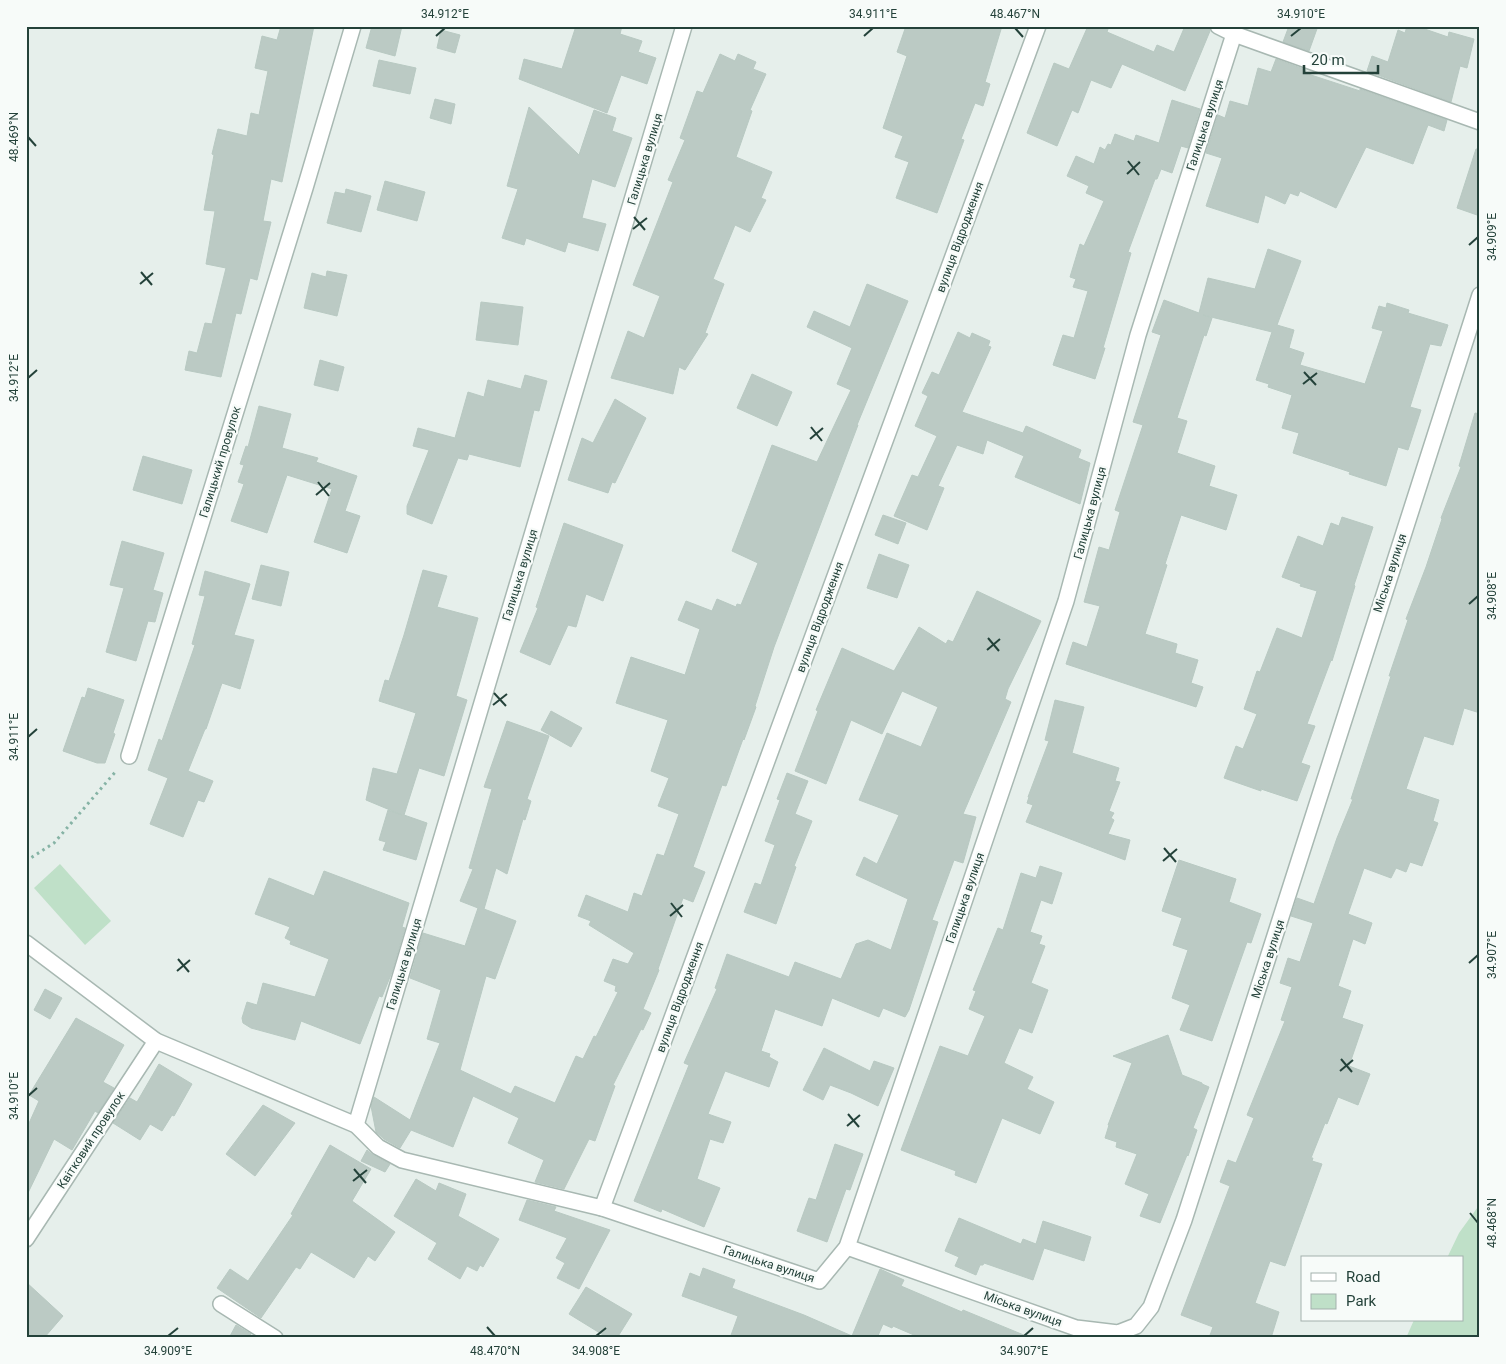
<svg xmlns="http://www.w3.org/2000/svg" width="1506" height="1364" viewBox="0 0 1506 1364" font-family="Roboto,sans-serif">
<rect width="100%" height="100%" fill="#e6efeb"/>
<g fill="#bfe0c8">
<polygon points="60,864 111,921 85,945 34,888"/>
<polygon points="1480,1204 1480,1338 1406,1338 1414,1320 1462,1320 1462,1258 1447,1258 1459,1233"/>
</g>
<g fill="#bbcac4" stroke="#b8c9c2">
<polygon points="281,26 314,26 282,182 271,179 263,221 271,222 257,280 250,278 241,314 236,313 221,377 185,370 189,351 197,353 205,323 212,324 226,268 206,264 215,211 204,210 214,155 212,154 218,129 247,136 251,113 259,115 268,71 255,68 262,36 277,40"/>
<polygon points="372,26 402,26 395,56 366,48"/>
<polygon points="576,26 622,26 620,34 642,41 638,52 656,58 647,84 621,75 607,113 519,79 524,59 562,69"/>
<polygon points="906,26 1002,26 985,82 990,84 983,106 975,103 961,139 964,140 937,213 896,198 909,162 895,157 903,136 883,128 907,56 897,52"/>
<polygon points="1088,26 1109,26 1107,32 1154,52 1157,45 1174,52 1185,26 1209,26 1210,31 1185,91 1122,64 1111,88 1091,80 1078,113 1072,110 1057,146 1027,133 1054,63 1069,69"/>
<polygon points="1289,26 1318,26 1309,51 1283,42"/>
<polygon points="1407,26 1416,26 1448,37 1449,32 1474,39 1467,68 1460,66 1451,102 1367,71 1372,56 1388,62 1398,30 1405,33"/>
<polygon points="441,30 460,35 455,53 437,48"/>
<polygon points="720,54 735,61 738,54 756,62 753,69 766,74 750,110 752,111 736,157 772,172 761,198 766,200 750,232 735,225 713,279 724,284 705,333 708,334 685,370 679,367 673,394 611,378 628,331 644,338 660,296 633,285 673,182 668,180 685,140 680,138 697,91 703,93"/>
<polygon points="1276,59 1306,70 1305,73 1360,91 1360,89 1447,120 1444,131 1428,125 1413,164 1366,147 1336,208 1300,191 1298,196 1290,193 1285,204 1265,195 1258,223 1206,206 1222,158 1206,153 1218,115 1225,118 1230,101 1248,106 1258,68 1271,72"/>
<polygon points="379,60 416,68 410,94 373,86"/>
<polygon points="435,99 455,104 451,124 430,118"/>
<polygon points="1172,100 1200,109 1188,148 1181,146 1172,173 1161,169 1157,179 1155,179 1128,252 1131,253 1103,348 1105,348 1095,379 1053,365 1063,335 1074,338 1088,291 1073,287 1076,279 1070,277 1080,244 1084,246 1104,201 1086,193 1089,186 1067,176 1076,156 1094,164 1100,147 1105,150 1108,144 1111,145 1115,134 1134,141 1136,135 1159,143"/>
<polygon points="529,107 579,155 594,110 616,118 612,131 632,138 615,187 592,179 582,218 606,224 598,251 568,242 565,252 526,238 524,245 502,238 518,189 507,186"/>
<polygon points="1476,149 1480,149 1480,216 1457,208"/>
<polygon points="385,181 425,192 417,221 377,210"/>
<polygon points="346,189 371,196 361,232 327,223 335,192 345,194"/>
<polygon points="1268,249 1301,261 1277,325 1294,330 1289,348 1304,353 1300,365 1365,384 1383,331 1372,328 1379,306 1386,308 1387,303 1409,310 1408,313 1448,325 1441,346 1430,344 1410,407 1421,410 1408,450 1398,447 1386,486 1349,474 1350,472 1293,453 1299,433 1282,428 1292,395 1268,387 1269,384 1256,380 1272,332 1203,315 1212,318 1206,336 1204,335 1177,418 1187,421 1177,453 1215,466 1209,486 1237,495 1226,530 1181,515 1165,564 1167,565 1145,634 1177,644 1175,653 1198,660 1191,683 1203,687 1196,707 1066,664 1073,642 1087,647 1100,606 1084,602 1099,547 1109,550 1120,512 1115,510 1143,425 1133,422 1161,335 1152,332 1164,300 1199,313 1208,278 1255,289"/>
<polygon points="327,271 347,275 337,316 304,308 312,273 326,277"/>
<polygon points="867,284 908,301 857,425 858,425 774,647 755,706 756,707 744,740 743,739 726,786 722,785 693,867 705,872 693,902 683,898 658,969 659,970 643,1009 651,1013 643,1030 641,1029 613,1085 615,1086 595,1141 589,1139 564,1189 535,1182 544,1160 508,1143 519,1118 473,1096 453,1147 411,1130 400,1148 384,1139 376,1132 371,1106 374,1097 410,1120 440,1043 427,1039 441,990 410,978 423,933 465,946 478,908 460,901 473,869 469,868 492,789 484,787 507,721 549,736 527,799 531,801 525,820 523,819 507,874 496,868 484,909 516,921 495,979 486,976 460,1070 511,1094 515,1086 555,1103 576,1056 583,1059 594,1036 596,1037 618,992 615,991 616,986 604,981 613,959 628,964 634,953 589,925 591,921 578,916 586,895 628,912 634,893 642,896 657,854 664,856 679,814 658,806 669,778 651,771 668,720 616,703 631,657 685,675 700,629 678,620 686,601 712,611 717,599 736,607 737,604 741,605 758,563 732,551 772,445 817,462 851,390 837,384 852,348 807,327 814,311 850,327"/>
<polygon points="481,302 523,307 518,345 476,340"/>
<polygon points="958,332 970,338 972,333 990,341 988,346 991,347 962,412 1023,433 1026,426 1081,450 1078,458 1090,463 1080,504 1015,477 1024,456 987,440 983,454 957,445 938,486 944,488 927,530 894,516 912,475 918,477 937,436 915,426 928,396 922,393 932,372 939,375"/>
<polygon points="320,360 344,367 338,391 314,385"/>
<polygon points="752,374 792,392 777,426 737,408"/>
<polygon points="525,375 547,381 539,411 534,410 520,467 469,454 467,460 458,458 432,524 407,514 407,506 429,450 413,446 418,428 455,438 468,392 484,397 488,380 521,389"/>
<polygon points="615,399 646,418 615,483 612,482 608,493 568,480 582,438 593,443"/>
<polygon points="259,406 291,414 282,448 318,458 316,462 357,476 345,511 360,516 347,553 314,542 332,489 287,475 267,533 231,521 244,484 238,482 244,465 240,464 246,446 248,447"/>
<polygon points="1475,413 1480,414 1480,713 1464,708 1453,745 1424,736 1406,789 1439,800 1433,821 1438,823 1422,866 1410,862 1406,872 1396,868 1391,878 1364,868 1348,914 1372,923 1365,944 1353,939 1338,986 1351,991 1342,1018 1363,1025 1349,1066 1370,1074 1358,1105 1338,1097 1327,1124 1325,1123 1311,1158 1313,1158 1312,1161 1322,1164 1285,1266 1270,1261 1255,1303 1279,1312 1271,1338 1209,1338 1213,1327 1181,1315 1230,1186 1220,1182 1228,1160 1236,1163 1254,1118 1247,1115 1285,1021 1281,1020 1292,987 1280,983 1288,958 1300,962 1313,923 1291,916 1297,898 1314,904 1337,838 1353,799 1351,799 1391,676 1389,676 1408,620 1406,619 1426,567 1442,519 1441,518 1461,467 1459,466"/>
<polygon points="143,456 192,470 182,504 133,490"/>
<polygon points="883,515 906,523 898,544 875,535"/>
<polygon points="1342,517 1373,527 1354,585 1355,586 1332,661 1331,660 1307,724 1315,726 1301,763 1310,766 1297,801 1261,789 1261,791 1224,778 1236,746 1243,749 1257,714 1244,709 1257,671 1260,672 1277,628 1302,638 1317,591 1300,586 1301,584 1282,577 1298,536 1323,546 1331,523 1339,526"/>
<polygon points="564,523 623,545 603,601 586,594 576,627 568,625 550,665 520,652 538,608 536,607"/>
<polygon points="122,541 164,553 153,590 163,593 155,622 148,621 136,661 106,652 124,588 110,585"/>
<polygon points="879,554 909,565 897,598 867,588"/>
<polygon points="261,565 289,572 281,606 252,599"/>
<polygon points="423,570 447,576 437,607 478,618 456,696 467,700 444,776 419,768 404,815 427,823 416,860 383,850 386,842 379,840 388,810 402,815 366,800 373,768 397,774 416,713 379,701 385,680 389,681 404,635"/>
<polygon points="205,571 250,584 234,635 254,640 240,689 222,683 206,729 205,729 188,771 213,781 204,802 198,800 183,837 150,824 168,778 148,770 159,739 162,741 195,645 192,644 205,596 199,595"/>
<polygon points="977,591 1041,621 1008,689 1005,699 1011,702 963,814 976,817 963,863 954,860 932,920 938,922 909,1010 905,1017 883,1008 879,1017 832,998 822,1026 775,1009 761,1051 770,1054 769,1057 778,1062 769,1087 725,1071 708,1114 731,1122 723,1143 710,1139 697,1179 720,1188 704,1227 662,1209 661,1212 634,1201 689,1065 684,1063 717,989 715,988 727,954 789,977 795,962 841,979 856,944 868,940 891,950 908,899 856,875 864,857 877,864 899,815 859,800 887,733 921,747 938,707 902,691 882,734 851,720 826,784 795,771 818,711 816,710 842,648 894,671 919,627 946,644 948,640 953,642"/>
<polygon points="88,688 124,700 113,733 115,734 105,763 97,763 63,751 82,697 85,698"/>
<polygon points="1055,700 1084,707 1072,753 1119,768 1115,781 1120,782 1109,811 1114,813 1111,818 1114,820 1108,834 1130,840 1125,860 1026,822 1033,805 1027,803 1029,797 1028,797 1049,741 1045,740"/>
<polygon points="551,711 582,728 571,747 541,730"/>
<polygon points="787,773 808,781 795,814 812,821 794,866 796,867 776,924 744,912 755,883 761,885 775,845 765,841 780,800 777,799"/>
<polygon points="1179,860 1236,879 1229,902 1261,914 1251,943 1247,942 1212,1041 1180,1030 1190,1005 1172,998 1188,950 1173,945 1182,918 1162,911"/>
<polygon points="1040,866 1062,873 1052,904 1041,900 1030,932 1042,936 1039,944 1045,946 1031,983 1048,990 1032,1033 1019,1028 1004,1063 1033,1077 1027,1089 1054,1102 1040,1134 1002,1118 976,1183 955,1175 956,1171 901,1150 940,1046 968,1056 985,1016 969,1009 976,991 973,990 998,928 1003,930 1021,873 1036,878"/>
<polygon points="324,871 409,903 402,927 405,928 392,972 382,997 379,996 360,1044 301,1021 295,1040 251,1028 243,1023 242,1018 247,1002 257,1005 263,983 315,997 329,959 290,944 291,941 285,938 290,927 255,914 269,878 314,896"/>
<polygon points="45,989 62,998 50,1019 34,1010"/>
<polygon points="76,1018 124,1045 103,1082 114,1088 98,1113 95,1111 72,1150 54,1139 26,1197 26,1130 39,1101 29,1095"/>
<polygon points="1168,1035 1182,1075 1202,1083 1202,1084 1209,1087 1193,1128 1197,1130 1188,1156 1187,1155 1160,1223 1140,1216 1149,1194 1125,1184 1137,1154 1116,1147 1117,1142 1105,1138 1109,1125 1108,1125 1132,1063 1113,1056"/>
<polygon points="824,1048 870,1071 874,1061 894,1068 878,1106 851,1093 830,1085 823,1100 803,1090"/>
<polygon points="159,1064 192,1084 174,1116 172,1115 162,1131 150,1124 140,1140 113,1123 130,1098 137,1102"/>
<polygon points="263,1105 295,1123 255,1176 226,1154"/>
<polygon points="835,1144 863,1154 850,1190 846,1189 827,1242 797,1231 809,1198 816,1200"/>
<polygon points="330,1145 371,1169 352,1201 395,1232 375,1261 368,1256 354,1278 311,1252 300,1269 296,1267 261,1318 217,1288 230,1269 248,1281 293,1215 291,1214"/>
<polygon points="367,1150 373,1155 390,1164 385,1172 361,1161"/>
<polygon points="416,1179 436,1191 439,1183 466,1194 458,1216 499,1239 483,1267 480,1265 477,1271 467,1266 460,1279 428,1259 437,1243 394,1216"/>
<polygon points="527,1200 556,1207 554,1211 610,1230 579,1289 557,1278 565,1263 556,1258 567,1238 519,1220"/>
<polygon points="959,1218 1021,1244 1023,1239 1036,1244 1043,1221 1091,1237 1084,1261 1044,1248 1033,1280 984,1263 983,1265 980,1265 976,1275 955,1266 959,1257 945,1251"/>
<polygon points="703,1268 735,1280 732,1288 804,1315 852,1336 880,1269 904,1280 901,1286 962,1312 963,1310 1031,1338 921,1338 893,1326 892,1328 883,1324 877,1338 730,1338 738,1316 682,1296 690,1273 700,1277"/>
<polygon points="26,1282 63,1316 44,1338 26,1338"/>
<polygon points="586,1287 632,1314 617,1338 608,1338 569,1314"/>
<polygon points="236,1325 251,1334 248,1338 229,1338"/>
</g>
<g fill="none" stroke-linecap="round" stroke-linejoin="round">
<defs>
<g id="street">
<polyline points="1218,26 1234,34 1480,122"/>
<polyline points="129,756 305,188 353,26"/>
<polyline points="26,943 156,1041 356,1125 378,1147 402,1160 602,1208 819,1281 847,1247 1066,601 1138,335 1234,34"/>
<polyline points="356,1125 684,26"/>
<polyline points="602,1208 1038,26"/>
<polyline points="26,1239 156,1041"/>
<polyline points="847,1247 1076,1328 1118,1333 1136,1326 1151,1307 1184,1220 1480,295"/>
<polyline points="221,1304 275,1338"/>
</g>
</defs>
<use href="#street" stroke="#a8b8b2" stroke-width="18"/>
<polyline stroke="#86b3a5" stroke-width="3" stroke-dasharray="2.5 4" stroke-linecap="butt" points="26,861 54,843 117,770"/>
<use href="#street" stroke="#fff" stroke-width="15"/>
</g>
<path fill="none" stroke="#24423a" stroke-width="2" d="M1015,28L1023,37M436,36L445,28M864,36L873,28M1291,36L1301,28M28,137L36,146M1128,161L1139,175M1127,174L1140,162M634,217L645,230M633,229L647,218M1469,245L1478,237M141,272L152,285M140,284L153,273M1304,372L1316,385M28,378L37,370M1303,384L1317,373M811,427L822,441M810,439L823,428M318,482L329,496M316,495L330,483M1469,604L1478,596M988,638L999,651M987,650L1000,639M494,693L506,706M493,705L507,694M28,737L37,729M1164,848L1176,862M1163,861L1177,849M671,903L682,917M670,916L683,905M178,959L189,972M1469,963L1478,955M177,971L190,960M1341,1059L1352,1072M1340,1071L1353,1060M28,1096L37,1088M848,1114L859,1127M847,1126L860,1115M354,1169L366,1183M353,1181L367,1170M1470,1213L1478,1223M487,1327L495,1336M168,1336L178,1328M596,1336L606,1328M1024,1336L1033,1328"/>
<g text-anchor="middle" stroke-width="4.5" stroke-linejoin="round" paint-order="stroke">
<g font-size="12" fill="#24423a" stroke="#f7fbf9">
<text transform="translate(1205 125) rotate(-72)" y="4">Галицька вулиця</text>
<text transform="translate(645 159) rotate(-73)" y="4">Галицька вулиця</text>
<text transform="translate(960 237) rotate(-70)" y="4">вулиця Відродження</text>
<text transform="translate(220 462) rotate(-73)" y="4">Галицький провулок</text>
<text transform="translate(1090 513) rotate(-75)" y="4">Галицька вулиця</text>
<text transform="translate(1390 573) rotate(-72)" y="4">Міська вулиця</text>
<text transform="translate(520 575) rotate(-73)" y="4">Галицька вулиця</text>
<text transform="translate(820 617) rotate(-70)" y="4">вулиця Відродження</text>
<text transform="translate(965 898) rotate(-71)" y="4">Галицька вулиця</text>
<text transform="translate(1268 959) rotate(-72)" y="4">Міська вулиця</text>
<text transform="translate(404 964) rotate(-73)" y="4">Галицька вулиця</text>
<text transform="translate(680 997) rotate(-70)" y="4">вулиця Відродження</text>
<text transform="translate(91 1140) rotate(-57)" y="4">Квітковий провулок</text>
<text transform="translate(769 1264) rotate(18)" y="4">Галицька вулиця</text>
<text transform="translate(1023 1309) rotate(20)" y="4">Міська вулиця</text>
</g>
</g>
<rect width="1506" height="1364" fill="none" stroke="#f7fbf9" stroke-width="55"/>
<rect x="1301" y="1256" width="162" height="65" fill="#f7fbf9" stroke="#a3b1ad"/>
<rect x="1311" y="1273" width="25" height="8" fill="#ffffff" stroke="#a3b1ad"/>
<text x="1346" y="1282" font-size="15" fill="#24423a">Road</text>
<rect x="1311" y="1294" width="25" height="15" fill="#bfe0c8" stroke="#a3b1ad"/>
<text x="1346" y="1306" font-size="15" fill="#24423a">Park</text>
<path d="M1304 65v8h74v-8" fill="none" stroke="#24423a" stroke-width="2.5"/>
<text x="1311" y="65" font-size="15" fill="#24423a" stroke="#f7fbf9" stroke-width="4" paint-order="stroke">20 m</text>
<rect x="28" y="28" width="1450" height="1308" fill="none" stroke="#24423a" stroke-width="2"/>
<g font-size="12" text-anchor="middle" fill="#24423a">
<text x="445" y="18">34.912°E</text>
<text x="873" y="18">34.911°E</text>
<text x="1015" y="18">48.467°N</text>
<text x="1301" y="18">34.910°E</text>
<text transform="translate(14 137) rotate(-90)" y="4">48.469°N</text>
<text transform="translate(1492 237) rotate(-90)" y="4">34.909°E</text>
<text transform="translate(14 378) rotate(-90)" y="4">34.912°E</text>
<text transform="translate(1492 596) rotate(-90)" y="4">34.908°E</text>
<text transform="translate(14 737) rotate(-90)" y="4">34.911°E</text>
<text transform="translate(1492 955) rotate(-90)" y="4">34.907°E</text>
<text transform="translate(14 1096) rotate(-90)" y="4">34.910°E</text>
<text transform="translate(1492 1223) rotate(-90)" y="4">48.468°N</text>
<text x="168" y="1355">34.909°E</text>
<text x="495" y="1355">48.470°N</text>
<text x="596" y="1355">34.908°E</text>
<text x="1024" y="1355">34.907°E</text>
</g>
</svg>
